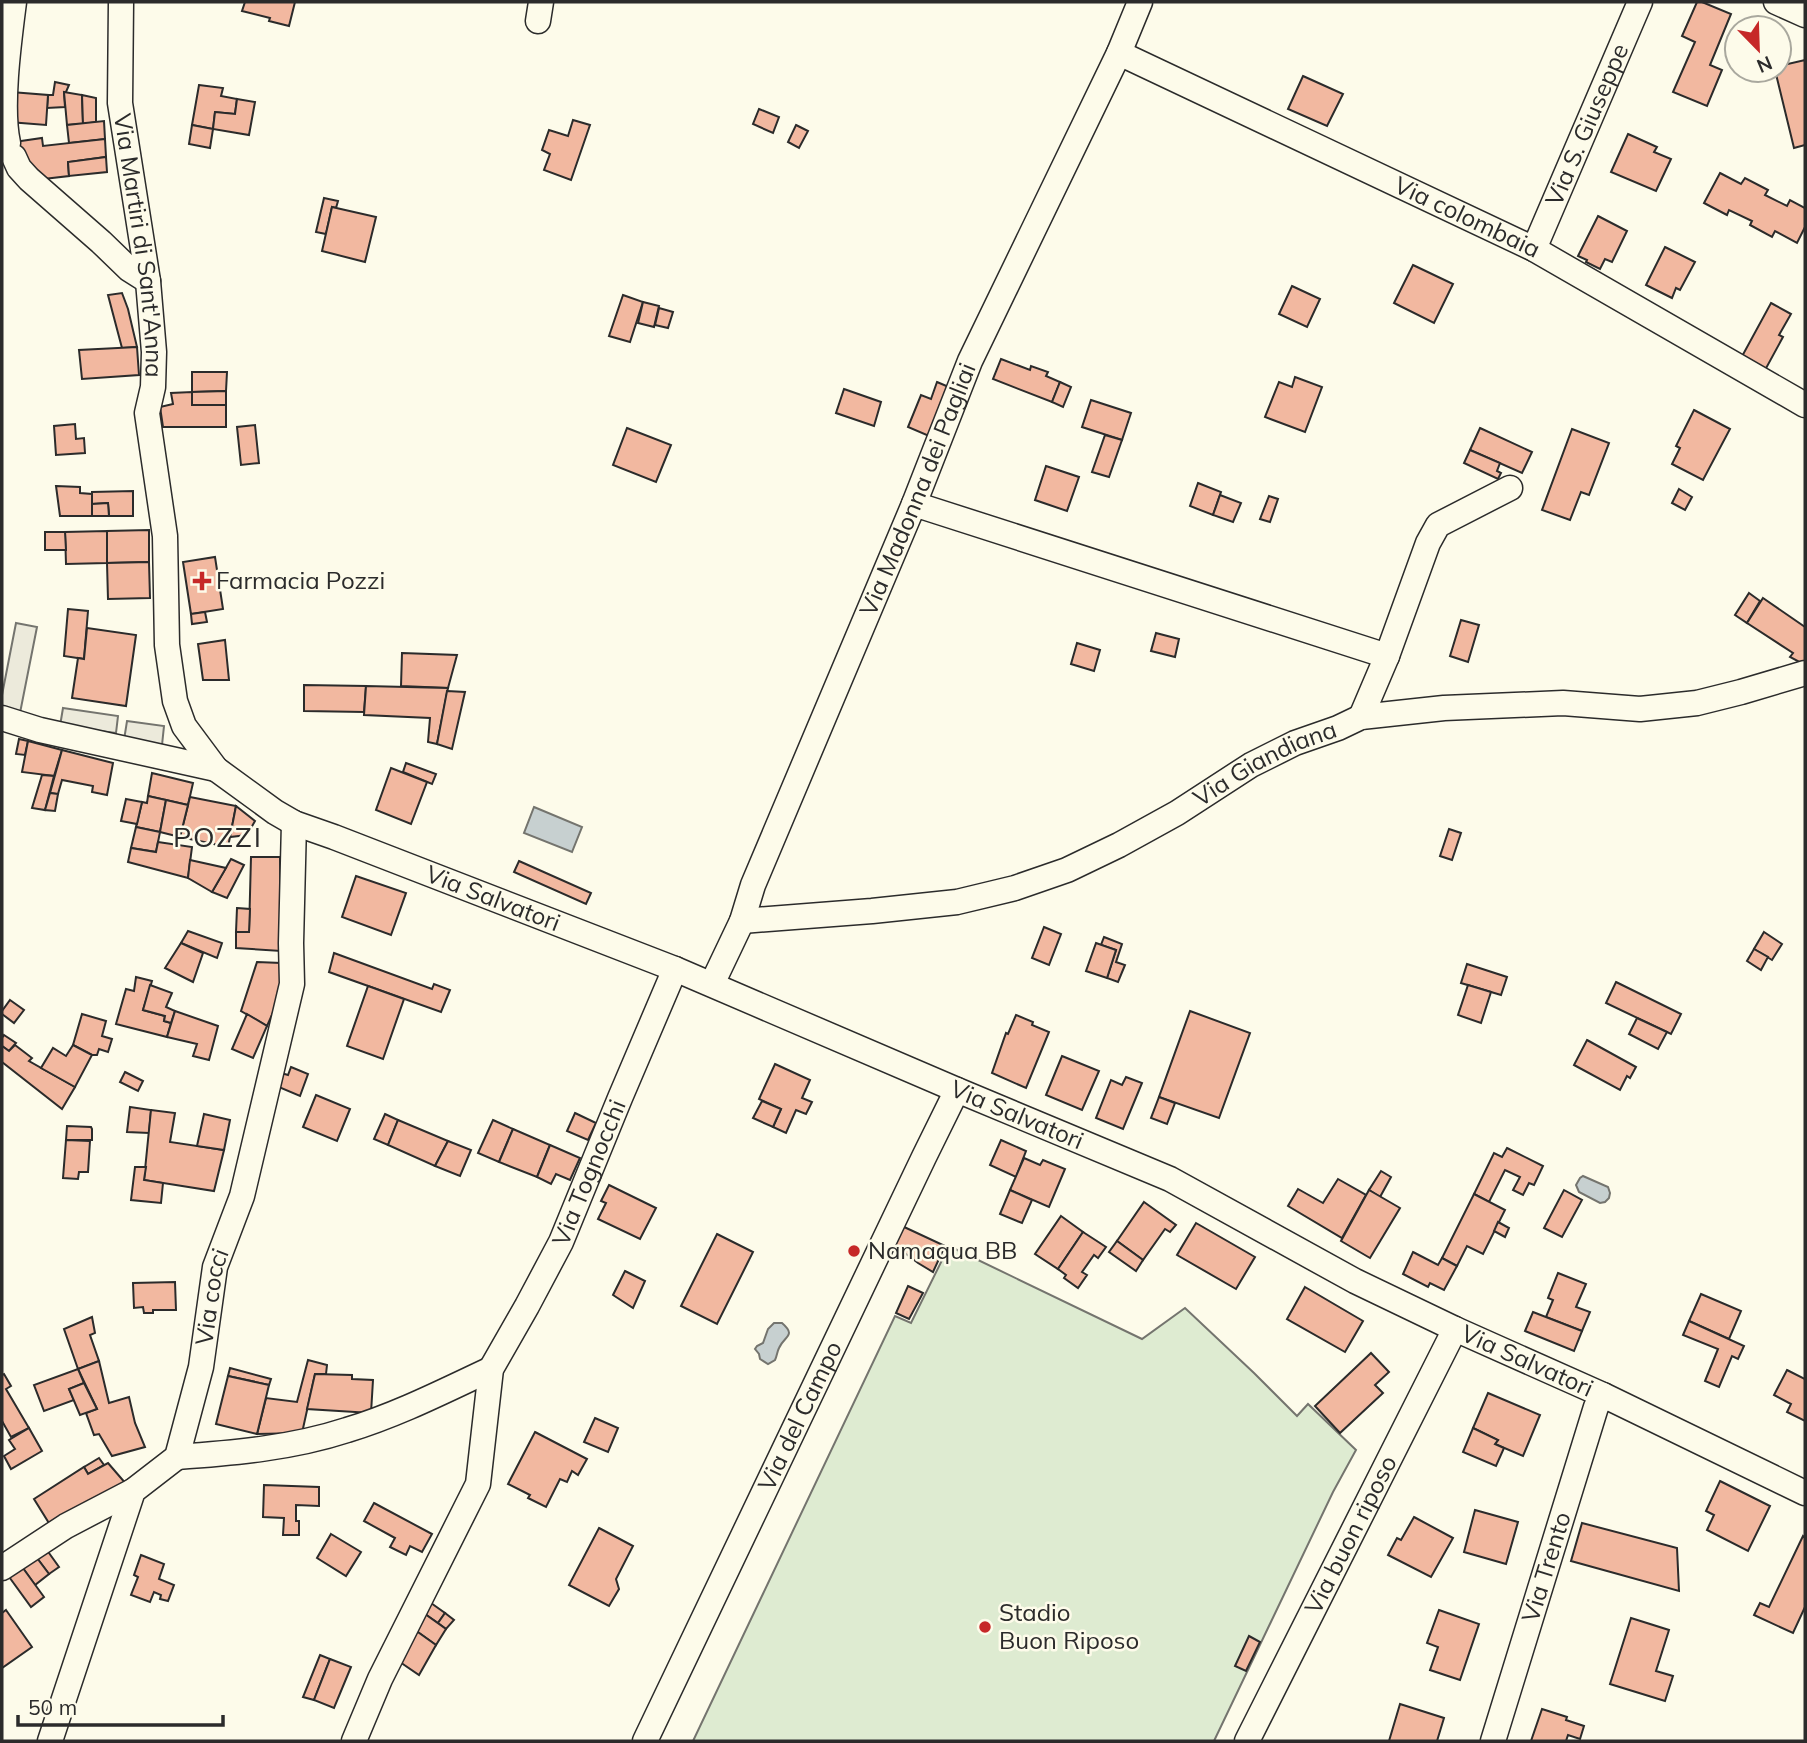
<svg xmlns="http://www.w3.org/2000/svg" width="1807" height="1743" viewBox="0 0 1807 1743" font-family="Mulish,sans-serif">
<rect width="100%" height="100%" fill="#fdfbea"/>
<polygon fill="#deebd1" stroke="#74746e" stroke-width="2" points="949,1246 1142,1339 1185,1308 1254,1373 1297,1416 1308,1404 1356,1450 1333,1492 1214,1741 693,1741 895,1316 911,1323"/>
<g fill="#eceadb" stroke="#74746e" stroke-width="2">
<polygon points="16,623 37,627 20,713 2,709 2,695"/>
<polygon points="63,708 118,716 116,733 60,726"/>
<polygon points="127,721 164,726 162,745 124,740"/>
</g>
<g fill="#c7d0d0" stroke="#74746e" stroke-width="2">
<polygon points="534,807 582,827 572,852 524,833"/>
<polygon points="1583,1176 1608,1187 1610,1193 1609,1198 1605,1202 1600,1203 1579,1192 1576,1185 1580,1178"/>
<path d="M774,1323H782C797,1336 784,1336 779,1348C777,1352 777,1356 775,1360L768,1364L760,1359L759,1354L755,1349L757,1346L763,1343L768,1329Z"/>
</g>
<g fill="#f2b8a0" stroke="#2b2b2b" stroke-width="2">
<polygon points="245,2 295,2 289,26 269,21 270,18 242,11"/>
<polygon points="1697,2 1702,2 1731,14 1710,65 1722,70 1707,106 1673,92 1695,42 1682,36"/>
<polygon points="1805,60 1805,145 1794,148 1775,70 1779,70 1779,66"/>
<polygon points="1303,76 1343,94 1327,126 1288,109"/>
<polygon points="55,82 69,85 66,92 64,92 65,107 47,108 48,95 53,95"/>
<polygon points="199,85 223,88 221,96 237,99 235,114 215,112 213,129 192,125"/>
<polygon points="11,92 48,95 46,125 9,122"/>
<polygon points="64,92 82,95 83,124 67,125"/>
<polygon points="82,95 96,98 96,122 83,124"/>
<polygon points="237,99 255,102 249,135 213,129 215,112 235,114"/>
<polygon points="759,109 779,117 773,133 753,124"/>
<polygon points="573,120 590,125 571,180 544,170 550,154 542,150 549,130 568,136"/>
<polygon points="104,121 105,139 69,143 67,125"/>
<polygon points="192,125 213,129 210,148 189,144"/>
<polygon points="796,125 808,131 799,148 788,142"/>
<polygon points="1628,134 1657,147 1654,152 1671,159 1656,191 1611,172"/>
<polygon points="42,138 43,146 105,139 106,157 68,162 69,176 35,180 14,142"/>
<polygon points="106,157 107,172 69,176 68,162"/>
<polygon points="1720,173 1741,184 1745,178 1768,190 1765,195 1787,206 1790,200 1805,208 1805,227 1797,243 1775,231 1772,237 1750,225 1752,221 1729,210 1727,215 1704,203"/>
<polygon points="324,198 338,201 336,208 332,207 326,234 316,232"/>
<polygon points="332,207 376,217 365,262 322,251"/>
<polygon points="1598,216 1627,231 1612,262 1605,259 1600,269 1586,262 1587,260 1578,256"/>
<polygon points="1665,247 1695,262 1680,290 1676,288 1672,298 1646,285"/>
<polygon points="1413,265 1453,284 1434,323 1394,303"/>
<polygon points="1292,286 1320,299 1307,327 1279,314"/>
<polygon points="122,293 128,309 137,347 122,348 108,295"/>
<polygon points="623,295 643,302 630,342 609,336"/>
<polygon points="643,302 659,306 654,327 638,323"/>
<polygon points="1771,303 1791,314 1779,335 1783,337 1764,372 1740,360"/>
<polygon points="659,308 673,312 668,328 655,325"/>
<polygon points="137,347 139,375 82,379 79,350"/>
<polygon points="1001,359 1030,370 1031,366 1048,372 1046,376 1060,382 1052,402 993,379"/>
<polygon points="192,372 227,372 226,391 192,392"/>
<polygon points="1295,377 1322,387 1305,432 1265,417 1279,382 1292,387"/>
<polygon points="937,382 956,390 936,439 908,427 921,395 931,399"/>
<polygon points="1060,382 1071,387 1063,407 1052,402"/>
<polygon points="844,389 881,402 874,426 836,413"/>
<polygon points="226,391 226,405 192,405 192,392"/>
<polygon points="192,392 192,405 226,405 226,427 163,427 160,407 173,404 171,393"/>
<polygon points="1091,400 1131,413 1122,440 1082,427"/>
<polygon points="1694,410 1730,429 1703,480 1672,464 1680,448 1676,446"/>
<polygon points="75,424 76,439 84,438 85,453 56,455 54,426"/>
<polygon points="255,425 259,463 241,465 237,427"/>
<polygon points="627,428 671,445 656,482 613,465"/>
<polygon points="1480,428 1532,452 1522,473 1470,450"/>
<polygon points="1572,429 1609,443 1589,495 1581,492 1570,520 1542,510"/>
<polygon points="1105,435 1122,440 1109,477 1092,472"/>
<polygon points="1470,450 1500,463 1497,471 1501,473 1498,479 1464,463"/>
<polygon points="1046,466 1079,477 1067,511 1035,500"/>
<polygon points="1198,483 1221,492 1213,515 1190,506"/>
<polygon points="56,486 80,487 80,493 92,494 92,516 60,516"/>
<polygon points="1679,489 1692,497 1685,510 1672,503"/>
<polygon points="133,491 133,516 109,516 108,503 92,504 92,492"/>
<polygon points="1220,495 1241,503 1233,522 1213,515"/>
<polygon points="1269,496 1278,499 1270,522 1260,519"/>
<polygon points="108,503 109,516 92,516 92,504"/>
<polygon points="149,530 149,562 107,563 107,531"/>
<polygon points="107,531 107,563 66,564 65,532"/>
<polygon points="45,532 65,532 66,550 45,550"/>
<polygon points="215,557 223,609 191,614 183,562"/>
<polygon points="149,562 150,598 108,599 107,563"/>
<polygon points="1749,593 1760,601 1747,623 1735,615"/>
<polygon points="1763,598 1805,627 1805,665 1790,657 1793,653 1747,623"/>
<polygon points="68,609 88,611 84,659 64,656"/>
<polygon points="205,612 207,622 192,624 191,614"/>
<polygon points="1461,620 1479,625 1468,662 1450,656"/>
<polygon points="87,628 136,635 126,706 72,698 78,658 84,659"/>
<polygon points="1156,633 1179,639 1175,657 1151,651"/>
<polygon points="225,640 229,680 203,680 198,644"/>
<polygon points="1077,643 1100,650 1094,671 1071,664"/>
<polygon points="402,653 457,655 448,688 401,686"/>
<polygon points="304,685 366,686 364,712 304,711"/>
<polygon points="366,686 448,688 437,744 428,742 430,718 364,715"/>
<polygon points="447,691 465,692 452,749 437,744"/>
<polygon points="19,739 28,741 25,755 16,754"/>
<polygon points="28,741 62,750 54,776 22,772"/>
<polygon points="62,750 113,763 107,795 92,792 93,786 62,780 58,794 50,793"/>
<polygon points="406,763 436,774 432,784 403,772"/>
<polygon points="391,768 427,782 411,824 376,810"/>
<polygon points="152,773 193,783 188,805 148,796"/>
<polygon points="42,775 54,776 45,810 32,808"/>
<polygon points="50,793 58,794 55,811 45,810"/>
<polygon points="148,796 166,800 160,832 136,827 142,802 147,803"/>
<polygon points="190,797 236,806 228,847 180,837"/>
<polygon points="126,799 142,802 137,824 121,821"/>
<polygon points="166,800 188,805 180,837 160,832"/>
<polygon points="236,806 255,821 247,835 230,837"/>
<polygon points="136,827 160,832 156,852 131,848"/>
<polygon points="1449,829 1461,833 1452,860 1440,856"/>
<polygon points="158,842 192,847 188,878 128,862 131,848 156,852"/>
<polygon points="251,857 280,857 281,951 236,948 236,932 249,932"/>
<polygon points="231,859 244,865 227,898 212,892"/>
<polygon points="190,860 226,868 212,892 188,878"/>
<polygon points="519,861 591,893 586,904 514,872"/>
<polygon points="356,876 406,893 391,935 342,917"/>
<polygon points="237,908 250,909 249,932 236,932"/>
<polygon points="1044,927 1061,934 1049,965 1032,958"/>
<polygon points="188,931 222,943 217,958 181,943"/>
<polygon points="1764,932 1782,944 1772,960 1754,949"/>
<polygon points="1104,937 1122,944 1116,962 1125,965 1118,982 1107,978 1116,950 1101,945"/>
<polygon points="181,943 203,953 193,982 165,968"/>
<polygon points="1096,943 1116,950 1107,978 1086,971"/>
<polygon points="1754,949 1768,957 1761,970 1747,961"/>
<polygon points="334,953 432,989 434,984 450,990 441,1012 329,972"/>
<polygon points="257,962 281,963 281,981 275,1008 267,1026 241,1011"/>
<polygon points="1467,964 1507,977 1501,995 1461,983"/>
<polygon points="136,977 152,981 143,1010 165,1016 164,1021 171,1023 167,1037 116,1024 126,989 134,991"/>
<polygon points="1616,982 1681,1014 1671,1034 1606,1003"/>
<polygon points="150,985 172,993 166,1007 175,1011 171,1023 164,1021 165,1016 143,1010"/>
<polygon points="1468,985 1491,992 1481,1023 1458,1015"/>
<polygon points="368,986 404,999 383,1059 347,1046"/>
<polygon points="10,1000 24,1010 14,1023 2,1014 2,1011"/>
<polygon points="175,1011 218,1026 209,1060 193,1056 197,1044 167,1037"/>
<polygon points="1190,1011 1250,1033 1219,1118 1159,1097"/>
<polygon points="82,1014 106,1021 102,1036 112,1039 108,1052 99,1049 97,1055 92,1055 73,1045"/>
<polygon points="247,1014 267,1026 253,1058 232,1049"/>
<polygon points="1016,1015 1033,1022 1032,1025 1049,1032 1026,1088 992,1073 1006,1033 1008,1034"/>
<polygon points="1637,1018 1667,1032 1658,1049 1629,1034"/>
<polygon points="4,1035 16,1043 9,1051 2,1046 2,1038"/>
<polygon points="1587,1040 1636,1067 1630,1078 1627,1076 1620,1090 1574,1065"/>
<polygon points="15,1045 32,1058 29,1061 75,1087 62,1109 2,1062 2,1046 9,1051"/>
<polygon points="73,1045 92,1055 75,1087 41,1068 53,1048 66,1056"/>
<polygon points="1062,1056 1099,1071 1082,1110 1046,1095"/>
<polygon points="775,1064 810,1080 802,1098 812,1102 806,1114 796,1110 786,1133 773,1127 781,1109 759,1099"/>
<polygon points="291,1067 308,1074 300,1096 274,1085 278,1072 288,1075"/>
<polygon points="125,1072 143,1081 138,1091 120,1082"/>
<polygon points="1126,1077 1142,1083 1123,1129 1096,1118 1111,1080 1122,1085"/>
<polygon points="316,1095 350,1109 337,1141 303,1127"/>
<polygon points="1159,1097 1175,1103 1167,1124 1151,1118"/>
<polygon points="762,1101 781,1109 773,1127 753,1118"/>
<polygon points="130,1107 151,1110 149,1133 127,1132"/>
<polygon points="151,1110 175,1113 170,1142 224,1150 214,1191 144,1180"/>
<polygon points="575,1113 596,1123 588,1140 567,1131"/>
<polygon points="204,1114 230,1120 224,1150 197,1146"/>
<polygon points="385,1114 398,1120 388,1145 374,1139"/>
<polygon points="398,1120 448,1141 435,1166 388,1145"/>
<polygon points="493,1120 513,1129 499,1162 478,1153"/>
<polygon points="67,1126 91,1127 92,1129 92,1140 66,1140"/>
<polygon points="513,1129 550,1145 537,1177 499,1162"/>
<polygon points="66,1140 90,1141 88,1172 79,1172 78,1179 63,1178"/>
<polygon points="1001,1140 1026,1151 1016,1177 990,1165"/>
<polygon points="448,1141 471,1150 460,1176 435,1166"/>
<polygon points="550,1145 580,1158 570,1180 556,1174 551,1184 537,1177"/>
<polygon points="1507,1148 1543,1166 1534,1185 1529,1183 1523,1195 1513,1190 1520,1177 1505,1170 1489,1202 1474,1194 1494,1153 1502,1157"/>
<polygon points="1024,1158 1040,1165 1043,1160 1065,1169 1049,1207 1010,1190"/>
<polygon points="135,1167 146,1167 144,1180 163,1183 161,1203 131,1200"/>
<polygon points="1381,1171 1391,1177 1380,1197 1369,1190"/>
<polygon points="1338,1179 1366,1195 1342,1238 1288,1206 1298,1189 1323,1203"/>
<polygon points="609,1185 656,1208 640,1239 598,1219 606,1203 601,1201"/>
<polygon points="1010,1190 1032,1200 1022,1223 1000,1214"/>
<polygon points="1369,1190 1400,1208 1370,1258 1341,1241"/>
<polygon points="1564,1190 1582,1200 1562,1237 1544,1228"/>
<polygon points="1474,1194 1505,1210 1483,1254 1467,1246 1457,1266 1442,1258"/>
<polygon points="1144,1202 1176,1225 1170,1232 1165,1229 1143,1260 1117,1241"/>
<polygon points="1061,1216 1083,1232 1058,1269 1035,1254"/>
<polygon points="1498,1222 1509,1228 1505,1237 1494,1231"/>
<polygon points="1196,1223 1255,1257 1236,1289 1177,1255"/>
<polygon points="902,1226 945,1246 933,1272 918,1263 893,1244"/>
<polygon points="1083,1232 1106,1247 1098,1258 1094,1255 1082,1272 1087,1275 1078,1288 1064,1278 1066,1275 1058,1269"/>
<polygon points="717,1234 753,1252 717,1324 681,1306"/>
<polygon points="1117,1241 1143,1260 1136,1271 1109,1252"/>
<polygon points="1413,1252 1438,1265 1442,1258 1457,1266 1444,1290 1430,1283 1428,1287 1403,1274"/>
<polygon points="625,1271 645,1281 633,1308 613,1295"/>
<polygon points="1558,1273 1586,1284 1576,1307 1590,1312 1582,1331 1546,1317 1553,1300 1548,1298"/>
<polygon points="175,1282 176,1310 153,1310 153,1313 144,1313 143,1307 134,1308 133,1283"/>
<polygon points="908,1286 923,1293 909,1319 896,1313"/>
<polygon points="1305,1287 1363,1321 1345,1352 1287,1319"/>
<polygon points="1701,1294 1741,1311 1729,1339 1689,1321"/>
<polygon points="1533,1312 1582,1331 1574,1351 1525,1331"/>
<polygon points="92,1317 95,1333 90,1335 99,1361 78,1369 64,1329"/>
<polygon points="1689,1321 1744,1346 1738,1359 1732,1356 1719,1387 1705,1381 1718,1349 1683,1335"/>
<polygon points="1371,1353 1389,1372 1375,1385 1383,1393 1340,1433 1315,1406"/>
<polygon points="308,1360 327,1365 326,1374 315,1374 302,1433 257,1434 266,1398 297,1402"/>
<polygon points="99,1361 109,1403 129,1397 135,1423 145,1447 112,1456 99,1434 94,1435 86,1413 97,1409 78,1369"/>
<polygon points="230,1368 271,1379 269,1385 228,1376"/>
<polygon points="78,1369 84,1383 69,1389 74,1400 44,1411 34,1385"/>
<polygon points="1787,1370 1805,1379 1805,1421 1787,1412 1791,1404 1774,1395"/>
<polygon points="4,1374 11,1386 6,1389 29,1428 11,1437 2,1421 2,1375"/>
<polygon points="315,1374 352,1375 352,1379 373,1380 371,1413 307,1409"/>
<polygon points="228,1376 269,1385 257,1434 216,1424"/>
<polygon points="84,1383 97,1409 80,1415 69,1389"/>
<polygon points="1488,1393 1540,1415 1523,1456 1495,1444 1498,1440 1473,1428"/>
<polygon points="595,1418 618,1428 608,1452 584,1442"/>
<polygon points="29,1428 42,1451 11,1469 4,1456 15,1449 9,1440"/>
<polygon points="1473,1428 1498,1440 1495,1444 1504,1448 1496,1466 1463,1452"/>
<polygon points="535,1432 587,1459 578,1475 572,1471 567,1482 560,1479 546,1507 528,1498 530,1495 508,1484"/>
<polygon points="99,1458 104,1465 88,1474 84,1467"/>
<polygon points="108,1463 127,1485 52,1528 34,1499 84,1467 88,1474"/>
<polygon points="1720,1481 1770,1506 1748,1551 1707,1530 1714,1515 1706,1511"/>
<polygon points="264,1485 319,1487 319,1506 296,1505 296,1521 299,1521 299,1535 283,1535 284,1518 263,1517"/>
<polygon points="374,1503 432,1534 422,1552 410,1546 406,1555 390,1547 395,1538 364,1521"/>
<polygon points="1475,1510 1518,1522 1506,1564 1464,1552"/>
<polygon points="1414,1517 1453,1538 1431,1577 1388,1555 1397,1538 1401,1540"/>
<polygon points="1582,1523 1677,1548 1679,1591 1571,1561"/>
<polygon points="599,1528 633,1546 616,1579 619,1589 609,1606 569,1585"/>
<polygon points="331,1534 361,1552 346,1576 317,1558"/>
<polygon points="1803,1536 1805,1538 1805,1607 1793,1633 1754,1615 1760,1603 1769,1607"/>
<polygon points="44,1546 59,1567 49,1574 34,1554"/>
<polygon points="34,1554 49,1574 35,1585 20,1564"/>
<polygon points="141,1555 164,1564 159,1579 174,1585 168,1601 160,1599 161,1595 154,1592 150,1602 131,1595 138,1577 134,1575"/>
<polygon points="20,1564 44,1597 31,1607 7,1574"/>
<polygon points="431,1603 445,1613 438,1623 425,1614"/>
<polygon points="6,1610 32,1647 2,1668 2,1613"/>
<polygon points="1439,1610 1479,1624 1460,1680 1430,1670 1438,1647 1427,1643"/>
<polygon points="445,1613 454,1620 446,1629 438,1623"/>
<polygon points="425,1614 446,1629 436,1645 415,1630"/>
<polygon points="1631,1618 1669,1630 1656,1671 1673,1676 1665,1701 1610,1684"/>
<polygon points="415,1630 436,1645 419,1675 397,1660"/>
<polygon points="1249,1636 1260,1642 1246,1671 1235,1666"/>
<polygon points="320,1655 330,1659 314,1700 303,1697"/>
<polygon points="330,1659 351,1667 334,1708 314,1700"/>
<polygon points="1400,1704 1444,1718 1437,1741 1389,1741"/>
<polygon points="1542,1709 1567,1717 1566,1720 1584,1726 1580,1739 1568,1735 1566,1741 1531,1741"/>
</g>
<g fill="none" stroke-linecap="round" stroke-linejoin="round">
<defs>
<g id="minor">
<path id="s1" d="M121,2L120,103L148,281L154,352L153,387L147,413L165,536L167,645L175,701L184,726L216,769L275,812L294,823L334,837L675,969L957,1090L1170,1179L1355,1281L1455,1329L1603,1395L1805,1493"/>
<polyline points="1776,2 1805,15"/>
<polyline points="538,21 541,2"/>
<path id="s2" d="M1119,53L1534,249L1805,405"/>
<path d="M8,143C0,107 9,41 14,2"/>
<polyline points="14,157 19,168 29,179 101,242 129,269 148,281"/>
<path id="s3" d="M1534,249L1640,2"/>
<polyline points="914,504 1387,656"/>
<polyline points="1361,717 1387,656 1428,543 1438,525 1510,488"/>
<polyline points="2,718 40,730 216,769"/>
<path id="s4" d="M742,921L872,911L957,902L1015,888L1067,870L1119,845L1177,813L1251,765L1295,743L1338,728L1361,717L1444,708L1563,703L1640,709L1697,703L1741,692L1805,673"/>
<path id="s5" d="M712,984L742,921L753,885L914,504L970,361L1119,53L1140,2"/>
<path d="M177,1457C234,1453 292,1448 347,1430C397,1415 444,1391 491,1369"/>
<polyline points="2,1568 66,1526 133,1491"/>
<path id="s6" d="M50,1741L133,1491L177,1457L201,1367L215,1267L242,1196L292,984L291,943L294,823"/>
<path id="s7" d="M354,1741L380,1679L478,1484L491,1369L527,1306L561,1242L620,1098L675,969"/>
<path id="s8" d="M645,1741L924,1157L957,1090"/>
<path id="s9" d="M1247,1741L1455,1329"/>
<path id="s10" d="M1493,1741L1596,1407L1603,1395"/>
</g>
</defs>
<use href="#minor" stroke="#2b2b2b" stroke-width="27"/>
<use href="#minor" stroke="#fdfbea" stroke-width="24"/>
</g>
<g fill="#c62828" stroke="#fdfbea" stroke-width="2.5">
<path d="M198.5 570.5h7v7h7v7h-7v7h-7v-7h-7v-7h7z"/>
<circle cx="854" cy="1251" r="7"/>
<circle cx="985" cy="1627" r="7"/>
</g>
<g text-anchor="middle" stroke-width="5" stroke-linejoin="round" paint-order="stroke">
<g font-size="24" fill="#2b2b2b" stroke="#fdfbea">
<text dy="8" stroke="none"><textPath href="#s3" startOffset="135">Via S. Giuseppe</textPath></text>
<text dy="8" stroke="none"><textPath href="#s2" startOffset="385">Via colombaia</textPath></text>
<text dy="8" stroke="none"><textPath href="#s1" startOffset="245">Via Martiri di Sant'Anna</textPath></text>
<text dy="8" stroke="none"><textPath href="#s5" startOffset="536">Via Madonna dei Pagliai</textPath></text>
<text dy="8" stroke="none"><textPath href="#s4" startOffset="556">Via Giandiana</textPath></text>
<text dy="8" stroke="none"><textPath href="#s1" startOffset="1092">Via Salvatori</textPath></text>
<text dy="8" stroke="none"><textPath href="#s1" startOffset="1659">Via Salvatori</textPath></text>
<text dy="8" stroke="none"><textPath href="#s7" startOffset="621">Via Tognocchi</textPath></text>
<text dy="8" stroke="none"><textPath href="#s6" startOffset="483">Via cocci</textPath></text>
<text dy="8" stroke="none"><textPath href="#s1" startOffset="2226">Via Salvatori</textPath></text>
<text dy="8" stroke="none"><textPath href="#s8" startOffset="360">Via del Campo</textPath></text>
<text dy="8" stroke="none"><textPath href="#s9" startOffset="231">Via buon riposo</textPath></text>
<text dy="8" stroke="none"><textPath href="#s10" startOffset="182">Via Trento</textPath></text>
</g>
<g font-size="24" fill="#2b2b2b" stroke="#fdfbea" text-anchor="start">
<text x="216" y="589">Farmacia Pozzi</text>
<text x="868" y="1259">Namaqua BB</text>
<text x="999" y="1621">Stadio<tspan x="999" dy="28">Buon Riposo</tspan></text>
</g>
<g font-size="28" letter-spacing="2" fill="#2b2b2b" stroke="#fdfbea">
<text x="218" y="847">POZZI</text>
</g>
</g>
<rect width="1807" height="1743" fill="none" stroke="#2b2b2b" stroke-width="7"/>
<g transform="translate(1758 49) rotate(157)"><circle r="33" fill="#fdfbea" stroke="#a9a89e" stroke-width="2"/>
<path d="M0-5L12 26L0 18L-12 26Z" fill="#c62828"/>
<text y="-10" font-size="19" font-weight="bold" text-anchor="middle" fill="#2b2b2b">N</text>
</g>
<path d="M18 1715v10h205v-10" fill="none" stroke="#2b2b2b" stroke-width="3.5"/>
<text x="28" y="1715" font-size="21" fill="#2b2b2b" stroke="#fdfbea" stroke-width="5" paint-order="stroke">50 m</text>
</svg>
